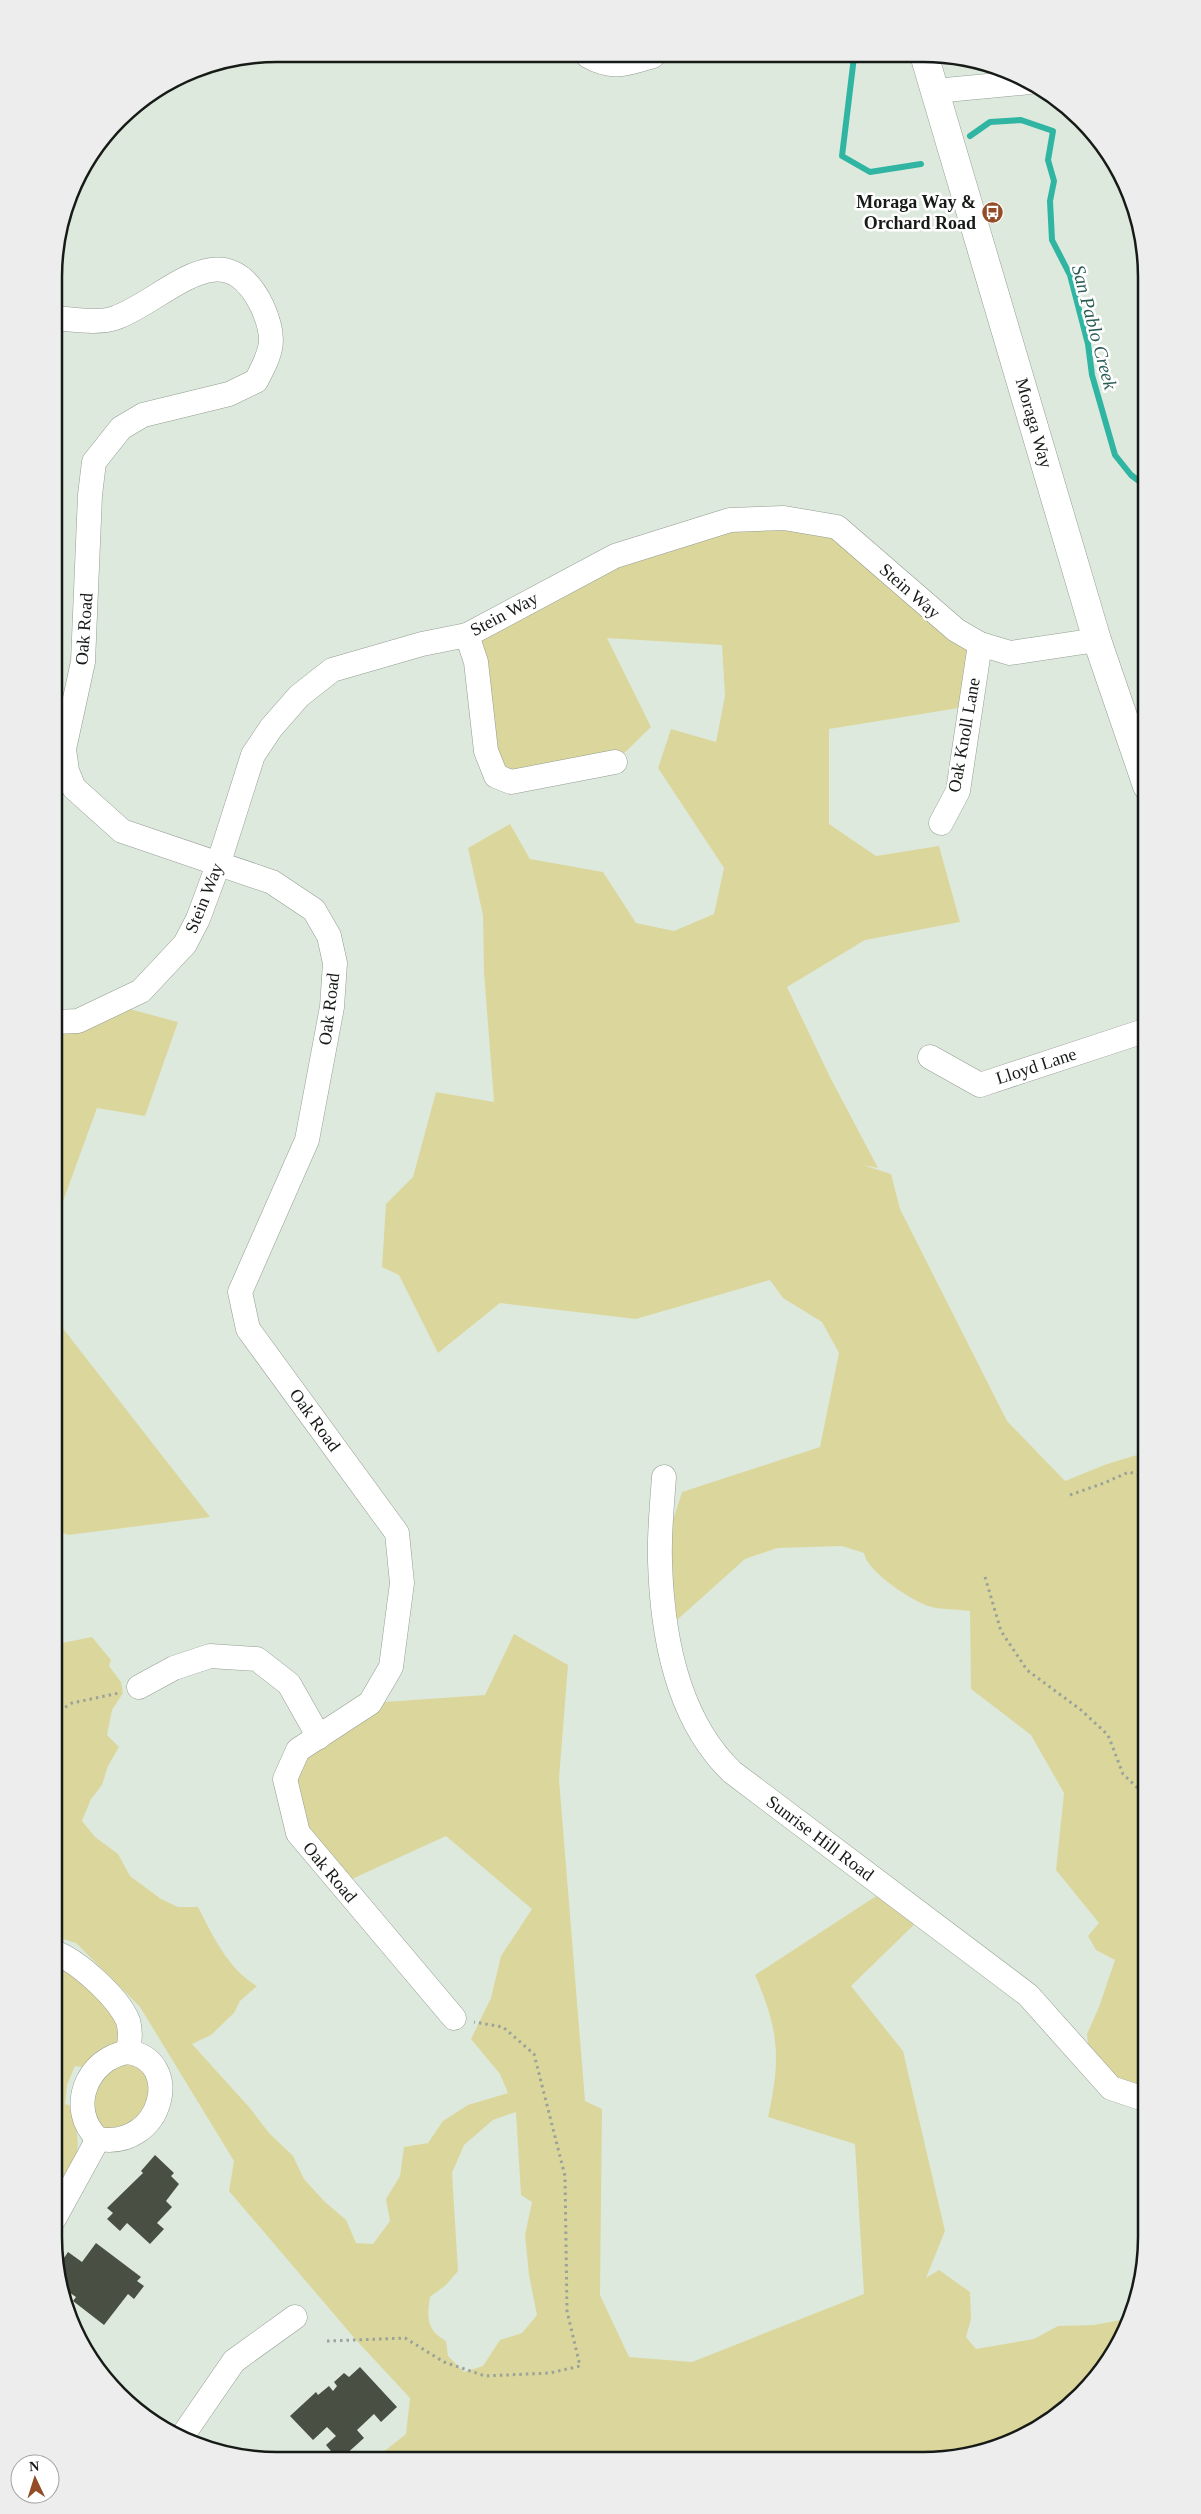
<svg xmlns="http://www.w3.org/2000/svg" width="1201" height="2514" viewBox="0 0 1201 2514" font-family="'Times New Roman',serif">
<rect width="100%" height="100%" fill="#dee9dd"/>
<g fill="#dbd79c" fill-rule="evenodd">
<path d="M837,527L980,644L971,706L829,729V824L876,856L939,846L960,922L865,940L787,987L830,1077L878,1168L863,1165L891,1174L900,1209L1007,1421L1065,1481L1107,1464L1147,1452V2082L1135,2096L1090,2064L1087,2034L1099,2007L1115,1960L1096,1950L1088,1936L1099,1923L1056,1870L1064,1793L1031,1735L971,1689L970,1611C957,1609 940,1610 928,1606C910,1599 867,1572 864,1553L842,1546L777,1548L745,1559L677,1620L668,1536L682,1492L820,1447L839,1353L822,1322L783,1298L770,1280L636,1319L500,1303L438,1353L399,1275L382,1267L386,1204L413,1177L436,1092L494,1102L484,972L483,915L468,848L510,824L530,859L603,872L636,923L674,931L714,914L724,868L658,768L671,729L716,742L725,696L722,645L607,638L651,727L615,762L496,776L467,635L693,533Z"/>
<polygon points="126,1008 178,1022 145,1116 97,1108 54,1226 54,1030"/>
<polygon points="54,1317 210,1517 68,1535 54,1529"/>
<path d="M514,1634L568,1665L559,1779L585,2101L602,2109L600,2295L629,2357L692,2362L864,2294L855,2144L768,2117C781,2059 779,2030 755,1975L887,1889L923,1916L851,1986L903,2051L945,2231L926,2278L939,2270L970,2292L971,2319L966,2337L976,2349L1034,2339L1058,2326L1094,2325L1131,2318L1092,2384L1047,2423L982,2453L923,2460L377,2457L406,2434L410,2398L356,2340L229,2191L234,2161L140,2007L76,1943L54,1936V1654L62,1643L92,1637L111,1660L109,1666L121,1682L123,1693L112,1710L107,1735L119,1747L108,1766L102,1785L91,1799L82,1821L95,1837L118,1854L130,1876L161,1899L178,1907H198C213,1936 228,1969 257,1986L240,2001L234,2013L211,2035L192,2044L249,2107L269,2133L293,2156L304,2179L324,2201L346,2220L356,2243L373,2244L390,2221L386,2199L400,2176L404,2147L428,2143L443,2121L468,2105L508,2093L500,2074L471,2039L491,1998L501,1956L532,1909L446,1836L341,1884L298,1833L285,1779L298,1750L370,1703L485,1695ZM516,2112L521,2195L532,2202L525,2235L529,2275L537,2315L522,2333L500,2340L483,2366L464,2372L448,2356L446,2341C426,2330 427,2317 430,2297L446,2285L458,2271L452,2173L464,2145L493,2120Z"/>
<path d="M54,1964C78,1975 105,1995 118,2020C121,2026 119,2037 120,2044L93,2056L81,2067L75,2066L67,2085L65,2104L71,2106C84,2156 78,2156 54,2200Z"/>
<polygon points="120,2060 138,2062 149,2078 150,2101 129,2126 106,2131 92,2116 90,2096 101,2073"/>
</g>
<g fill="none" stroke-linecap="round" stroke-linejoin="round">
<g stroke="#30b5a2" stroke-width="6">
<polyline points="854,57 842,156 870,172 921,164"/>
<polyline points="970,136 990,122 1021,120 1053,131 1048,160 1054,181 1050,201 1052,240 1070,275 1088,344 1092,375 1115,455 1131,475 1147,487"/>
<polyline points="1147,614 1147,604"/>
</g>
</g>
<g fill="#4a4f43">
<polygon points="155,2155 174,2173 171,2176 179,2184 166,2201 172,2207 157,2223 164,2229 150,2244 127,2223 120,2231 107,2219 113,2213 107,2208 143,2173 141,2171"/>
<polygon points="96,2243 141,2277 137,2281 144,2286 134,2299 128,2294 104,2325 73,2301 76,2297 60,2286 58,2267 68,2252 82,2262"/>
<polygon points="360,2367 397,2407 381,2422 374,2414 357,2430 364,2438 343,2457 336,2457 326,2445 336,2436 327,2427 313,2440 290,2416 316,2392 318,2395 329,2386 333,2391 337,2386 334,2382 344,2373 349,2377"/>
</g>
<g fill="none" stroke-linecap="round" stroke-linejoin="round">
<defs>
<g id="minor">
<path d="M588,56C613,70 627,64 653,56"/>
<polyline points="935,91 1030,82"/>
<path d="M54,318C72,319 98,324 115,318C166,300 223,226 262,306C277,339 272,351 256,381L229,394L143,415L121,428L94,462L90,495L83,662L64,749L67,771L74,788L122,831L272,882L314,910L329,936L335,963L332,1007L307,1140L240,1292L248,1329L397,1533L402,1583L391,1667L370,1703L298,1750L285,1779L298,1833L454,2018"/>
<polyline points="467,635 476,662 486,751 496,776 511,782 615,762"/>
<polyline points="941,823 958,791 980,644"/>
<polyline points="54,1022 78,1021 141,991 185,944 198,919 218,865 253,755 271,728 299,696 332,670 422,644 467,635 615,556 730,520 784,518 837,527 956,630 980,644 1010,653 1097,640"/>
<polyline points="930,1057 980,1085 1147,1030"/>
<path d="M664,1477C662,1505 659,1533 660,1561C662,1634 677,1719 732,1772L1028,1995L1111,2088L1147,2100"/>
<polyline points="139,1687 174,1668 210,1656 257,1659 289,1684 319,1737"/>
<path d="M54,1952C78,1961 118,1997 128,2021C131,2031 130,2042 128,2052"/>
<path d="M128,2052C184,2060 163,2150 98,2139C66,2109 87,2058 128,2052Z"/>
<polyline points="54,2219 98,2139"/>
<polyline points="181,2438 234,2361 295,2317"/>
</g>
<polyline id="major" points="925,58 1097,640 1147,786"/>
</defs>
<use href="#minor" stroke="#939d92" stroke-width="25"/>
<use href="#major" stroke="#939d92" stroke-width="29"/>
<g stroke="#9aa299" stroke-width="3" stroke-dasharray="2.5 4" stroke-linecap="butt">
<polyline points="1070,1495 1104,1483 1129,1472 1147,1477"/>
<polyline points="985,1577 1001,1631 1027,1670 1081,1710 1108,1735 1123,1774 1147,1797"/>
<polyline points="54,1714 72,1703 119,1693"/>
<polyline points="327,2341 405,2338 444,2362 485,2376 550,2373 580,2366 567,2311 565,2176 534,2054 503,2027 474,2022"/>
</g>
<use href="#minor" stroke="#fff" stroke-width="24"/>
<use href="#major" stroke="#fff" stroke-width="28"/>
</g>
<defs>
<symbol id="bus-disc" viewBox="-11 -11 22 22"><circle r="9.5" fill="#934c26" stroke="#fff"/><path d="M-5-6H5V4H4V6H2V4H-2V6H-4V4H-5ZM-3.5-4V0h7V-4ZM-3.5 1.2v1.5H-2V1.2ZM2 1.2v1.5H3.5V1.2Z" fill="#fff"/></symbol>
</defs>
<g fill-rule="evenodd">
<use href="#bus-disc" x="980" y="200" width="25" height="25"/>
</g>
<g text-anchor="middle" stroke-width="5" stroke-linejoin="round" paint-order="stroke">
<g font-size="18" font-weight="bold" fill="#171b17" stroke="#fff" text-anchor="end">
<text x="976" y="208">Moraga Way &amp;<tspan x="976" dy="21">Orchard Road</tspan></text>
</g>
<g font-size="18" fill="#171b17" stroke="#fff">
<text transform="translate(1034 423) rotate(74)" y="6">Moraga Way</text>
<text transform="translate(910 591) rotate(41)" y="6">Stein Way</text>
<text transform="translate(504 614) rotate(-28)" y="6">Stein Way</text>
<text transform="translate(84 629) rotate(-86)" y="6">Oak Road</text>
<text transform="translate(964 735) rotate(-80)" y="6">Oak Knoll Lane</text>
<text transform="translate(204 898) rotate(-68)" y="6">Stein Way</text>
<text transform="translate(329 1009) rotate(-83)" y="6">Oak Road</text>
<text transform="translate(1036 1066) rotate(-18)" y="6">Lloyd Lane</text>
<text transform="translate(315 1420) rotate(54)" y="6">Oak Road</text>
<text transform="translate(820 1838) rotate(37)" y="6">Sunrise Hill Road</text>
<text transform="translate(330 1872) rotate(50)" y="6">Oak Road</text>
</g>
<g font-size="19" font-style="italic" fill="#295d54" stroke="#fff">
<text transform="translate(1095 327) rotate(75)" y="7">San Pablo Creek</text>
</g>
</g>
<path d="M0 0H1201V2514H0ZM277 62H923A215 215 0 0 1 1138 277V2237A215 215 0 0 1 923 2452H277A215 215 0 0 1 62 2237V277A215 215 0 0 1 277 62Z" fill="#ecedec" fill-rule="evenodd"/>
<path fill="none" stroke="#171b17" stroke-width="2.5" d="M277 62H923A215 215 0 0 1 1138 277V2237A215 215 0 0 1 923 2452H277A215 215 0 0 1 62 2237V277A215 215 0 0 1 277 62Z"/>
<g transform="translate(35 2479) rotate(356)"><circle r="24" fill="#ffffff" stroke="#a2a4a2"/>
<path d="M0-4L9 19L0 12L-9 19Z" fill="#934c26"/>
<text y="-8" font-size="14" font-weight="bold" text-anchor="middle" fill="#171b17">N</text>
</g>
</svg>
